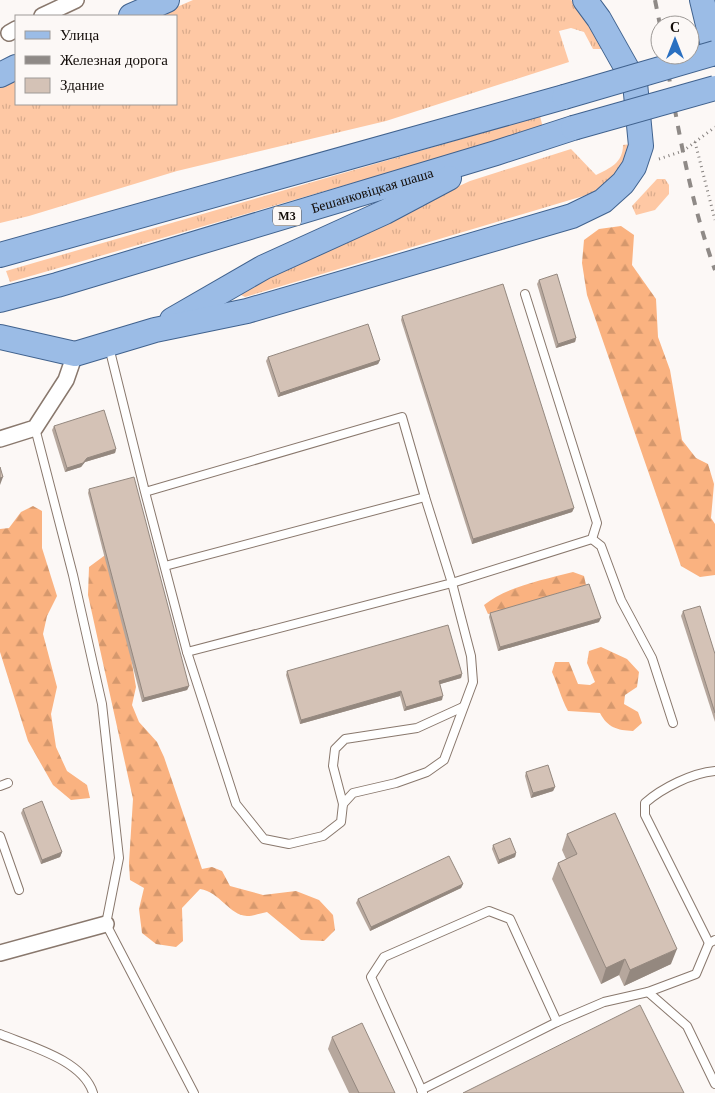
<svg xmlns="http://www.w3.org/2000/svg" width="715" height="1093" viewBox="0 0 715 1093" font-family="'Times New Roman',serif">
<defs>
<pattern id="grass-tufts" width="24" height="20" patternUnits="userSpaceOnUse" patternTransform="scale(1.25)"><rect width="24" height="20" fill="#fec8a4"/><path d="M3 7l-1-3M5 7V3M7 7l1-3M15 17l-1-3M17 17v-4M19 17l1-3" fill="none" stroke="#d9ab8c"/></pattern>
<pattern id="forest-firs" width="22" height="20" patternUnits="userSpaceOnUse" patternTransform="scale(1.25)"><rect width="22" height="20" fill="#fab280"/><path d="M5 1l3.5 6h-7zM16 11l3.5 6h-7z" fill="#d5986d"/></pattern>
</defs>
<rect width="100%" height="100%" fill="#fcf8f6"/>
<g fill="url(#grass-tufts)">
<path d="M193,0H571C584,14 603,29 601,49H593L584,32L571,28L559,31L569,62L386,121L177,171L29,216L0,223V84L16,77V104H176V16H156Z"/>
<polygon points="540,116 543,128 10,282 6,271"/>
<path d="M631,144C623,169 612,181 590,194L245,297L241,295L245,285L470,181L571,149L596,175C610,168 623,163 623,145Z"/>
<polygon points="657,179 665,179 669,185 669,194 655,210 636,215 632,206"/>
</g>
<g fill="url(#forest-firs)">
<polygon points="621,226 634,235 632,265 656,299 658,337 670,370 682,440 696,458 708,464 714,484 711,518 715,524 715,575 700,577 681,566 587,295 582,263 584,240 599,229"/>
<polygon points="33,506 42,511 42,548 57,596 47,616 43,634 57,687 51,714 56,747 67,771 87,785 90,798 71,800 53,785 28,741 0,652 0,529 9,528 21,512"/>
<path d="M108,553L129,645L136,687L132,705L139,722L157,742L164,757L202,869L212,867L222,871L230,886L263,895L296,891L319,900L333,915L335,930L324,941L301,940L267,912C261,913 254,916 247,916C229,915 220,892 200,889L182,908L183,941L176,947L156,944L142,933L139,909L144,888L130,880L129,863L133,799L88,595L89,567Z"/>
<path d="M573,572L584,576L586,585L488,614L484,605C508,586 543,580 573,572Z"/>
<path d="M601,647L627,659L639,672L637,687L625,695L624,704L638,712L642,723L633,731C617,730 608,728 600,713L568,711C561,698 558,685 552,672L555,662H569L578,684L590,685L595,682L587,663L589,651Z"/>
</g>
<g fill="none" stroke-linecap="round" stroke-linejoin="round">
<defs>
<g id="service">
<polyline points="109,347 145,492 402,417 425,497 452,583 187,652 145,492"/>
<polyline points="35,428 73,575 102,704 119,858 106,924 194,1093"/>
<polyline points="592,539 601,546 621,600 652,658 673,723"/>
<polyline points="165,566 425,497"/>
<polyline points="187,652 236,804 264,839 289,844 323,836 341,822 343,804 353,793 396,783 427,772 444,760 473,682 471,656 452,583 592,539 597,523 525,294"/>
<polyline points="0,786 8,783"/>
<polyline points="343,804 333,766 335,749 345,739 417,728 463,707"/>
<polyline points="0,836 19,890"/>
<path d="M709,943L645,815V803C662,788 692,773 715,771"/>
<polyline points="648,992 687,1026 715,1084"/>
<path d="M0,1034C29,1046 83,1060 93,1093"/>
<polyline points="421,1090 557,1022 604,1002 648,992 696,974 709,943 715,940"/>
<polyline points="423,1093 371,977 384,957 489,911 510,919 557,1022"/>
</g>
<g id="minor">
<polyline points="42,16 76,0"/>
<polyline points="9,33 16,29"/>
<polyline points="0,439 35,428 66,380 75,354"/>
<polyline points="0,953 106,924"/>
</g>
<g id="primary">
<polyline points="702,0 715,54"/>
<polyline points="131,16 167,0"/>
<polyline points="0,75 16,67"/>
<polyline points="0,255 564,97"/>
<path id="s1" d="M0,300L57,285L496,153L573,128"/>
<polyline points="172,320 264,267 385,212 449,178"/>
<polyline points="0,337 75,354 155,330 247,311 572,216 603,201 623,183 634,167 641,146 635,83 599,19 585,0"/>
</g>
</defs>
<use href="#service" stroke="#89786d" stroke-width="10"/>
<use href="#minor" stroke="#89786d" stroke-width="18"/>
<use href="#primary" stroke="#40628e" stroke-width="26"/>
<g stroke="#86817e" stroke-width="3" stroke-dasharray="1 4" stroke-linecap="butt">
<polyline points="695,142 715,220"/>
<polyline points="659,159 683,151 715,127"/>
</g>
<use href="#service" stroke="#fff" stroke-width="8"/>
<use href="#minor" stroke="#fff" stroke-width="15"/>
<use href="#primary" stroke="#9bbce6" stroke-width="24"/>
<g stroke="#8f8a87" stroke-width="4" stroke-dasharray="9 9" stroke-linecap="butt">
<polyline points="655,0 660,25"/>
<path d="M665,55C678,127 690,201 715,270"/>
</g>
<defs>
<g id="primary-bridge">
<polyline points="564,97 715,53"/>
<polyline points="573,128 715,88"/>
</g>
</defs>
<use href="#primary-bridge" stroke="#40628e" stroke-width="26" stroke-linecap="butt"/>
<use href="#primary-bridge" stroke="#9bbce6" stroke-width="24"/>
</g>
<g fill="#b6a79d">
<polygon points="539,280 576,338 575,342 556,348 537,284"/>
<polygon points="402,316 574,508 572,512 472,544 401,320"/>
<polygon points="268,357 380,360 378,364 278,397 266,361"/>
<polygon points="54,426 116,449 115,453 85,462 81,467 65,472 52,430"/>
<polygon points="89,489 189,686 187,690 142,702 88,493"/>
<polygon points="683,611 715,654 715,722 681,616"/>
<polygon points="490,613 599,622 498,651 489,617"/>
<polygon points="287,671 462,674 461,678 440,684 442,700 404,711 400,696 300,724 286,675"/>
<polygon points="526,772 555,787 553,791 531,798 525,776"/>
<polygon points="23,809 62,852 60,857 41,864 21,813"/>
<polygon points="567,834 671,964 624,986 619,975 601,984 552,879 558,863 566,859 562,850"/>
<polygon points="493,845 516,853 515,857 498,864 492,849"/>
<polygon points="463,884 461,888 370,931 356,903 358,899"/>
<polygon points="332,1037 395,1093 349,1093 328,1049"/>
</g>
<g fill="#94887f">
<polygon points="576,338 575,342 556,348 558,344"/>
<polygon points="380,360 378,364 278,397 280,393"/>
<polygon points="116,449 115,453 85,462 81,467 65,472 67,468 87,458"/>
<polygon points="3,477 0,485 0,478"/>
<polygon points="574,508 572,512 472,544 473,539"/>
<polygon points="601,618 599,622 498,651 500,647"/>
<polygon points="462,674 461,678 437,685 439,681"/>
<polygon points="189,686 187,690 142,702 144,698"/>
<polygon points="401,691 400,696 300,724 301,720"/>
<polygon points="443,696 442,700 404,711 406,707"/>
<polygon points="555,787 553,791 531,798 533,793"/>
<polygon points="62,852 60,857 41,864 42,860"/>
<polygon points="516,853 515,857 498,864 499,860"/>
<polygon points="463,884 461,888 370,931 371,927"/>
<polygon points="677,949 671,964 624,986 630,970"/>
<polygon points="625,959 619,975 601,984 606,968"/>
</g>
<g fill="#d4c2b6" stroke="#94887f">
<polygon points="557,274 576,338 558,344 539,280"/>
<polygon points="503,284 574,508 473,539 402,316"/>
<polygon points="368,324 380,360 280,393 268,357"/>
<polygon points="104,410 116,449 87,458 83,463 67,468 54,426"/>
<polygon points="0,467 3,477 0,478"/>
<polygon points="134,477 189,686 144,698 89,489"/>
<polygon points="589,584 601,618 500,647 490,613"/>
<polygon points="700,606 715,654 715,713 683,611"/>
<polygon points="448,625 462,674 439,681 443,696 406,707 401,691 301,720 287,671"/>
<polygon points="548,765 555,787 533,793 526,772"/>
<polygon points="42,801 62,852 42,860 23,809"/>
<polygon points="615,813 677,949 630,970 625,959 606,968 558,863 577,854 567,834"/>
<polygon points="510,838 516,853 499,860 493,845"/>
<polygon points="449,856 463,884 371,927 358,899"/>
<polygon points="640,1005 684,1093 463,1093"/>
<polygon points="362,1023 395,1093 359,1093 332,1037"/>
</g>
<g text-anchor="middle" stroke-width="5" stroke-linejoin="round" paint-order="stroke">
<rect fill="#fcf8f6" stroke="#58534f" stroke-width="1" x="273" y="206.5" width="28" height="19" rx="4"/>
<g font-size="12" font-weight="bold" fill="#120c08">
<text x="287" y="220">М3</text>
</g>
<g font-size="14" fill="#120c08" stroke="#fcf8f6">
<text dy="5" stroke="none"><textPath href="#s1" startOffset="388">Бешанковіцкая шаша</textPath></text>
</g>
</g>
<rect x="15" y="15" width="162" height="90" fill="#fcf8f6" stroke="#9e9a97"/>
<rect x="25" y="31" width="25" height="8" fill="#9bbce6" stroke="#9e9a97"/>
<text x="60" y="40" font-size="15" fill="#120c08">Улица</text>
<rect x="25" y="56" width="25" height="8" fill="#8f8a87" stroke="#9e9a97"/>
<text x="60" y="65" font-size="15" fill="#120c08">Железная дорога</text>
<rect x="25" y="78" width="25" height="15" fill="#d4c2b6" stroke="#9e9a97"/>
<text x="60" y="90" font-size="15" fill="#120c08">Здание</text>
<g transform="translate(675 40)"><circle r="24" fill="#fcf8f6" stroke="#9e9a97"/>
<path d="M0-4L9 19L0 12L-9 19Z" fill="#2a70c1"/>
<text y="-8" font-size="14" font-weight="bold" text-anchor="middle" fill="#120c08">С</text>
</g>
</svg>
